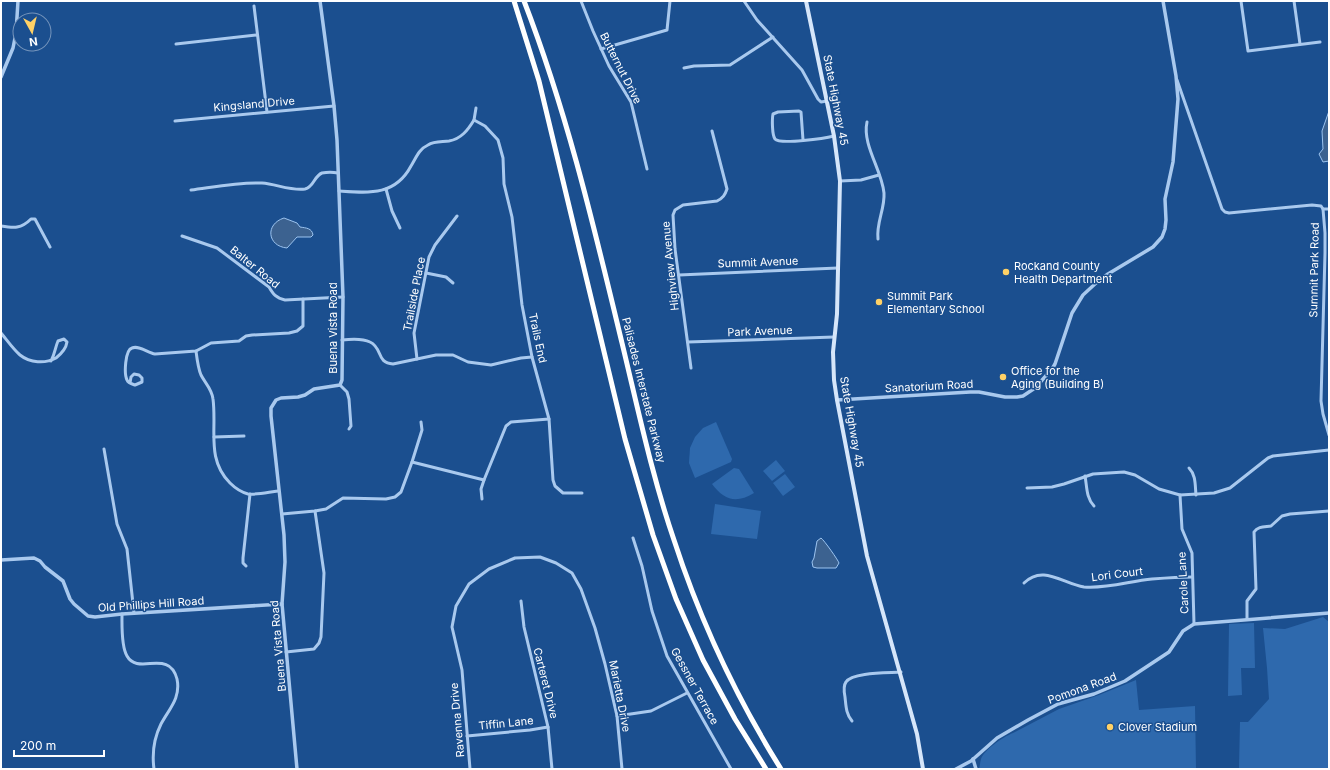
<svg xmlns="http://www.w3.org/2000/svg" width="1330" height="770" viewBox="0 0 1330 770" font-family="Inter,sans-serif">
<rect width="100%" height="100%" fill="#1b4f8f"/>
<g fill="#2e69ad">
<polygon points="716,422 732,459 731,462 695,478 689,463 690,448 695,437 703,428"/>
<polygon points="776,460 785,471 772,481 763,471"/>
<path d="M734,468L739,469L754,493C736,504 724,500 712,484Z"/>
<polygon points="785,474 795,487 783,496 773,483"/>
<polygon points="715,504 761,511 757,539 711,534"/>
<polygon points="1323,617 1329,622 1329,769 1239,769 1240,722 1248,722 1269,699 1267,668 1263,628 1285,629"/>
<polygon points="1254,623 1255,668 1241,668 1242,695 1228,696 1229,624"/>
<path d="M1136,680L1139,710L1195,706L1196,769H979C980,766 980,762 981,759C984,750 1003,737 1013,733L1059,709L1099,695Z"/>
</g>
<g fill="#3c6290" stroke="#9cc4f0">
<polygon points="1329,111 1329,161 1323,162 1319,154 1323,149 1322,131"/>
<path d="M284,218L297,223L300,227C306,228 312,228 313,235L311,237H297L287,248C267,246 265,224 284,218Z"/>
<path d="M821,538C824,540 838,560 839,563L836,568H817L813,567L812,562L814,558L817,541Z"/>
</g>
<g fill="none" stroke-linecap="round" stroke-linejoin="round">
<g stroke="#a9c9ee" stroke-width="3">
<polyline points="581,1 593,31 609,66 631,102 647,169"/>
<polyline points="744,1 757,20 802,70 818,99 821,102 827,101"/>
<polyline points="1241,1 1248,51 1320,42"/>
<polyline points="1294,1 1300,44"/>
<polyline points="254,6 267,112"/>
<polyline points="176,44 257,35"/>
<polyline points="601,49 667,30 670,1"/>
<polyline points="684,68 694,66 730,65 773,37"/>
<polyline points="1177,80 1222,209 1225,212 1229,213 1312,205 1321,206 1323,209 1325,233 1325,253 1321,401 1323,414 1329,435"/>
<polyline points="474,120 476,108"/>
<polyline points="175,121 334,106"/>
<path d="M867,122C862,145 882,170 884,193C885,209 876,223 878,239"/>
<path d="M803,140L801,112L799,111L778,112L773,114C772,119 772,135 775,139C780,145 826,138 834,136"/>
<polyline points="840,181 861,180 879,175"/>
<polyline points="386,189 392,211 400,228"/>
<path d="M191,190C214,187 239,182 262,183C276,184 291,191 305,189C314,187 314,176 322,173C327,172 333,172 338,173"/>
<path d="M339,191C369,193 395,196 411,166C416,158 419,149 428,145C434,141 442,142 449,141C461,139 468,130 474,120L485,126L498,140L503,158L504,184L512,217L522,305L532,357L549,419L553,480L555,486L563,493H582"/>
<polyline points="1323,209 1329,209"/>
<path d="M1,226C14,228 21,229 31,219H35L50,247"/>
<path d="M182,236L217,248L269,287C273,294 276,298 285,300L343,297"/>
<polyline points="426,273 446,277 453,283"/>
<polyline points="679,275 838,268"/>
<path d="M1,333C7,340 13,349 20,355C30,363 45,364 56,358C61,354 66,349 67,342L64,339L58,341C55,348 55,354 51,361"/>
<path d="M342,340C351,339 362,338 370,342C383,348 376,363 393,364L436,355H453L468,362L491,365L521,358L532,357"/>
<polyline points="688,342 834,337"/>
<path d="M196,351C197,359 198,368 201,375C205,383 212,389 213,399C217,430 206,459 230,483C235,488 241,492 248,494C257,495 269,492 278,491"/>
<polyline points="417,359 414,333 429,257 435,245 457,216"/>
<path d="M691,368L675,249L673,215L675,210L683,205L717,201C723,198 725,195 727,189L712,131"/>
<path d="M130,383L131,377L134,374L139,375L142,378V382L135,385C132,384 128,383 127,380C124,374 125,350 132,348C139,345 148,353 155,354L196,351L211,343L239,341L246,336L252,335L289,333L297,331L303,326V299"/>
<polyline points="340,385 347,392 349,399 351,426 349,429"/>
<polyline points="214,437 244,436"/>
<polyline points="104,449 117,524 127,549 134,613"/>
<polyline points="412,462 484,480"/>
<path d="M1189,468C1196,475 1195,485 1196,495"/>
<path d="M1085,476C1087,486 1086,498 1094,506"/>
<polyline points="1027,488 1052,487 1064,484 1093,474 1124,472 1135,475 1159,489 1180,495 1214,493 1230,488 1268,458 1273,456 1329,450"/>
<polyline points="1180,495 1182,529 1192,553 1194,624"/>
<polyline points="482,499 481,489 484,480 506,426 511,422 549,419"/>
<polyline points="282,514 315,511 326,509 343,498 386,499 395,497 401,492 412,462 422,430 421,422"/>
<polyline points="633,538 642,566 652,611 667,656 731,769"/>
<polyline points="246,566 243,563 243,558 250,494"/>
<path d="M1024,583C1043,564 1063,584 1084,587C1107,589 1130,581 1152,579C1165,578 1178,577 1192,577"/>
<polyline points="521,601 524,627 548,727 552,769"/>
<path d="M122,614C122,625 121,646 127,656C138,676 169,648 177,679C181,698 169,709 161,724C154,738 152,754 154,769"/>
<path d="M1247,619V601L1256,589L1254,532C1258,526 1265,527 1271,526L1282,516L1290,514L1329,511"/>
<polyline points="286,652 314,649 319,643 321,637 324,573 315,511"/>
<polyline points="617,716 651,711 687,693"/>
<path d="M852,721C846,714 846,706 845,697C844,692 843,686 846,682C852,672 889,673 901,672"/>
<polyline points="467,736 530,730 548,727"/>
<polyline points="470,769 462,670 452,627 456,606 469,584 489,569 515,558 540,557 556,563 572,573 581,589 595,628 605,664 617,716 622,769"/>
</g>
<g stroke="#a9c9ee" stroke-width="3.5">
<polyline points="1,77 13,48 16,33 18,1"/>
<polyline points="837,400 970,392 979,392 1005,397 1017,397 1023,396 1035,388 1052,369 1055,364 1072,313 1083,295 1096,283 1108,274 1153,247 1162,237 1165,229 1166,220 1165,199 1173,162 1178,99 1176,76 1163,1"/>
<polyline points="1,560 34,558 40,561 45,567 63,581 70,599 74,604 88,616 95,617 122,614 282,604"/>
<polyline points="973,759 976,769"/>
<polyline points="297,769 282,604 285,562 284,535 271,416 271,408 276,400 281,398 298,397 305,395 314,389 340,385 342,380 343,297 337,140 334,106 320,1"/>
<polyline points="956,769 971,761 997,738 1028,720 1058,704 1094,694 1125,681 1169,652 1183,631 1194,624 1329,613"/>
</g>
<polyline stroke="#d6e6fa" stroke-width="4" points="806,1 834,136 840,181 837,314 833,352 834,380 837,400 867,556 917,734 923,769"/>
<g stroke="#fff" stroke-width="5">
<polyline points="514,1 539,81 625,439 653,535 676,599 703,660 735,719 766,769"/>
<path d="M524,1C567,112 594,227 622,343C638,409 652,476 674,540C700,620 736,697 781,769"/>
</g>
</g>
<g fill="#ffd166" stroke="#1b4f8f" stroke-width="1.5">
<circle cx="1006" cy="272" r="4"/>
<circle cx="879" cy="302" r="4"/>
<circle cx="1003" cy="377" r="4"/>
<circle cx="1110" cy="727" r="4"/>
</g>
<g text-anchor="middle" stroke-width="3" stroke-linejoin="round" paint-order="stroke">
<g font-size="11" fill="#fff" stroke="#1b4f8f">
<text transform="translate(621 68) rotate(63)" y="4">Butternut Drive</text>
<text transform="translate(836 100) rotate(79)" y="4">State Highway 45</text>
<text transform="translate(254 104) rotate(-5)" y="4">Kingsland Drive</text>
<text transform="translate(758 262) rotate(-2)" y="4">Summit Avenue</text>
<text transform="translate(670 266) rotate(-96)" y="4">Highview Avenue</text>
<text transform="translate(255 267) rotate(39)" y="4">Balter Road</text>
<text transform="translate(1314 270) rotate(-89)" y="4">Summit Park Road</text>
<text transform="translate(414 294) rotate(-79)" y="4">Trailside Place</text>
<text transform="translate(333 328) rotate(-90)" y="4">Buena Vista Road</text>
<text transform="translate(760 331) rotate(-2)" y="4">Park Avenue</text>
<text transform="translate(538 338) rotate(78)" y="4">Trails End</text>
<text transform="translate(929 386) rotate(-3)" y="4">Sanatorium Road</text>
<text transform="translate(644 390) rotate(76)" y="4">Palisades Interstate Parkway</text>
<text transform="translate(852 422) rotate(80)" y="4">State Highway 45</text>
<text transform="translate(1117 574) rotate(-7)" y="4">Lori Court</text>
<text transform="translate(1183 583) rotate(-93)" y="4">Carole Lane</text>
<text transform="translate(151 604) rotate(-4)" y="4">Old Phillips Hill Road</text>
<text transform="translate(278 646) rotate(-95)" y="4">Buena Vista Road</text>
<text transform="translate(546 683) rotate(76)" y="4">Carteret Drive</text>
<text transform="translate(695 686) rotate(61)" y="4">Gessner Terrace</text>
<text transform="translate(1082 688) rotate(-20)" y="4">Pomona Road</text>
<text transform="translate(620 696) rotate(79)" y="4">Marietta Drive</text>
<text transform="translate(457 720) rotate(-95)" y="4">Ravenna Drive</text>
<text transform="translate(506 723) rotate(-6)" y="4">Tiffin Lane</text>
</g>
<g font-size="11" fill="#fff" stroke="#1b4f8f" text-anchor="start">
<text x="1014" y="270">Rockand County<tspan x="1014" dy="13">Health Department</tspan></text>
<text x="887" y="300">Summit Park<tspan x="887" dy="13">Elementary School</tspan></text>
<text x="1011" y="375">Office for the<tspan x="1011" dy="13">Aging (Building B)</tspan></text>
<text x="1118" y="731">Clover Stadium</text>
</g>
</g>
<rect width="1330" height="770" fill="none" stroke="#ffffff" stroke-width="4"/>
<g transform="translate(32 32) rotate(172)"><circle r="19" fill="#1b4f8f" stroke="#7695bc"/>
<path d="M0-3L7 15L0 10L-7 15Z" fill="#ffd166"/>
<text y="-6" font-size="11" font-weight="bold" text-anchor="middle" fill="#ffffff">N</text>
</g>
<path d="M14 750v6h90v-6" fill="none" stroke="#ffffff" stroke-width="2"/>
<text x="20" y="750" font-size="12" fill="#ffffff" stroke="#1b4f8f" stroke-width="3" paint-order="stroke">200 m</text>
</svg>
